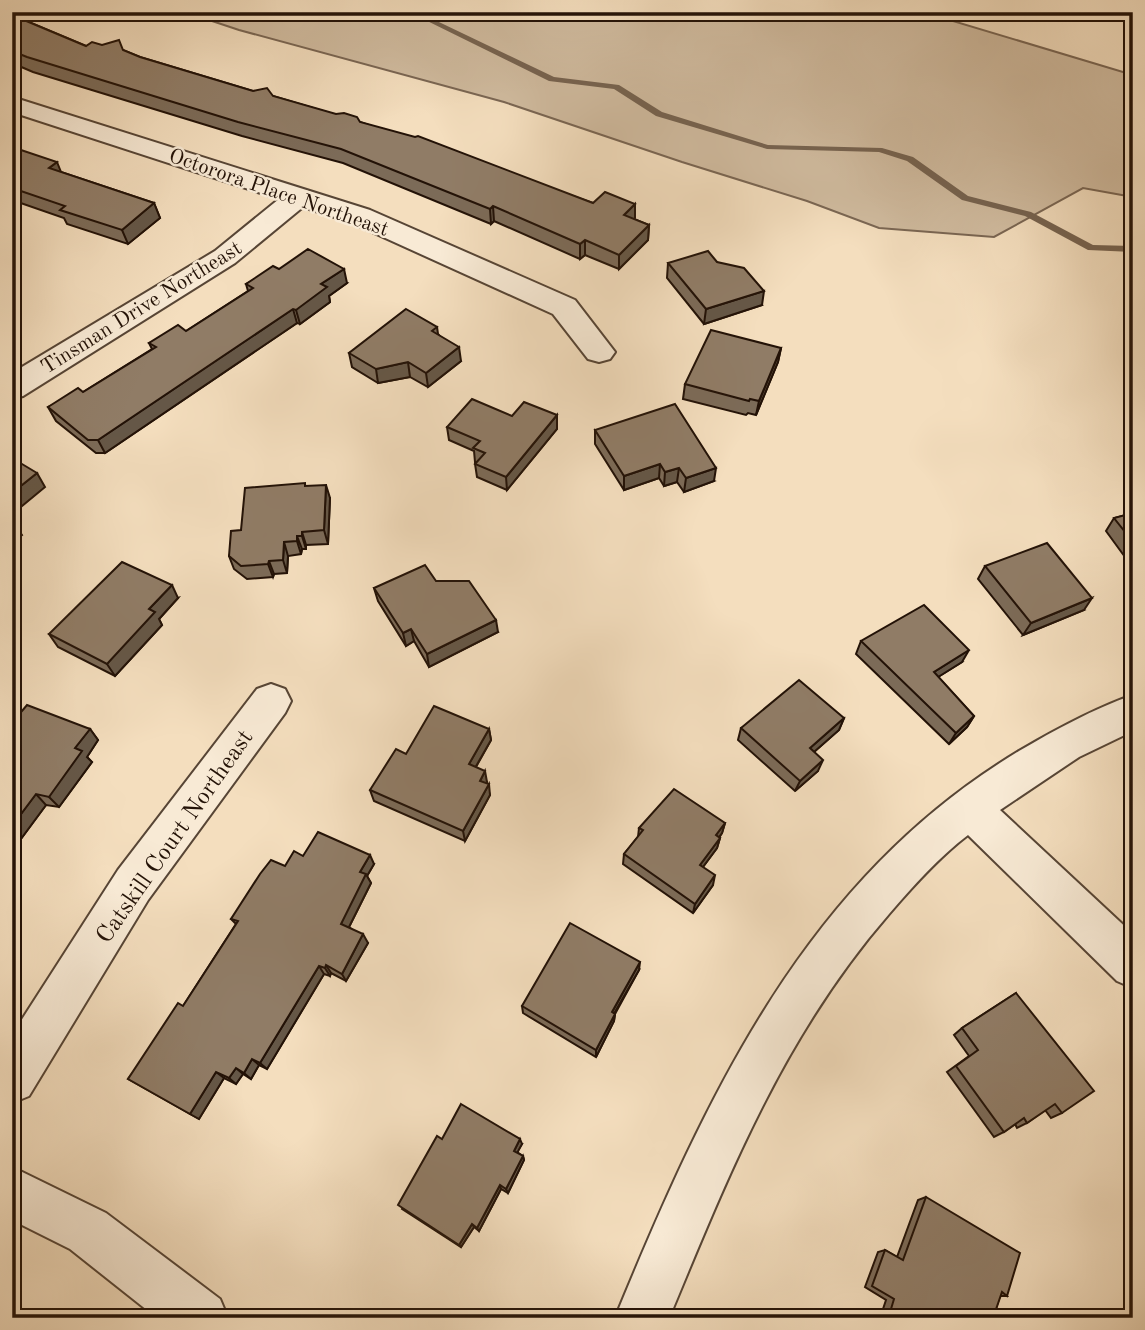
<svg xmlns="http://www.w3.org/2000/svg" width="1145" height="1330" viewBox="0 0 1145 1330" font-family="'Old Standard TT',serif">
<rect width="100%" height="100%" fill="#f4debe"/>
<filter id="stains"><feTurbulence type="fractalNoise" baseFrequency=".00286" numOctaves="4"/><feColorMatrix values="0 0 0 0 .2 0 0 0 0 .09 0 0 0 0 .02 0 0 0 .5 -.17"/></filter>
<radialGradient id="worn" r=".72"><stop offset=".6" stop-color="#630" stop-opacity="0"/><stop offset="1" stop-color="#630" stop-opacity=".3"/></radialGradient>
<polygon fill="#d0bb9f" stroke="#7a6653" stroke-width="2" points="185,12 923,12 1133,75 1133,197 1083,188 994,237 879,228 807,201 682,162 504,102 239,30"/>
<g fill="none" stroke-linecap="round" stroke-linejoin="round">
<polygon fill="#766350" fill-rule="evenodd" points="409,12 418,12 554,77 619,85 662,112 768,145 882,148 913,157 968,196 1031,212 1093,245 1133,246 1133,252 1088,250 1025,216 962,200 907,161 879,152 767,149 656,116 614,89 549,81"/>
<defs>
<g id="minor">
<polygon points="12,97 370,210 575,300 615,352 610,359 599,362 588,359 553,314 350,222 303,207 235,263 23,396 12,399 12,373 215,251 279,199 12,112"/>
<polygon points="271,684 285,689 291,701 285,713 148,900 29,1096 12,1103 12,1035 118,870 257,689"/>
<path d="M1133,695V731L1079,757L1000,810L1133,934V988L1117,981L968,835C939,857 913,886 889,914C784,1035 730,1171 669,1318H615C707,1095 805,880 1019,751C1055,730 1093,709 1133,695Z"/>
<polygon points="12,1167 106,1213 220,1299 228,1318 157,1318 70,1249 12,1220"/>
</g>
</defs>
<use href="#minor" stroke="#574535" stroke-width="4"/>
<use href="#minor" fill="#f8ead5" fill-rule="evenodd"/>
</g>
<g fill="#7c6b58" stroke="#231207" stroke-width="2">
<polygon points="12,15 86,46 123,50 140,57 253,91 273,96 360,122 593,203 635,204 634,219 649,225 648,240 619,269 585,255 580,259 494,221 491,224 343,163 242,136 33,72 12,63"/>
<polygon points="12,147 61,172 154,203 160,218 128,244 67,224 64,218 12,200"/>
<polygon points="717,262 762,305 704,324 667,278 668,263"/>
<polygon points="279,269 347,283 329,296 330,302 300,324 297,323 105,453 96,453 56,421 48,407 83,392 152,349 149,343 186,331 248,291 246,284"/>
<polygon points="437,327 438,334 461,361 428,387 410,377 378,383 352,367 349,353"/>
<polygon points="781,348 778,362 756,415 748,413 746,415 683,399 685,384"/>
<polygon points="557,415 557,429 507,490 477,477 475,464 476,462 475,462 474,451 449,440 447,427 512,416"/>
<polygon points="595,430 714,481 684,492 677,482 664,486 659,478 624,490 595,444"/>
<polygon points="306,486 330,498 328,544 306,545 306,549 302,549 301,554 288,556 287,573 274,574 273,577 247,579 234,569 229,556 241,530"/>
<polygon points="1133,513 1133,568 1106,531 1114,518"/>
<polygon points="985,566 1084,610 1023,635 978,579"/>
<polygon points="436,581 498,632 429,667 414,641 406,646 378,601 374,588"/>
<polygon points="178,598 159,619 162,625 115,676 58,647 49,634"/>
<polygon points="861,641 962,662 938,677 974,716 967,727 949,744 856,654"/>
<polygon points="844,718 839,730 814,752 818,771 795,791 738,740 741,728"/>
<polygon points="12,719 90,729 98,740 87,757 92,762 59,807 46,805 12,851"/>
<polygon points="489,729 491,740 476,767 487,782 486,783 490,795 465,841 374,801 370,790 406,754"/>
<polygon points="725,823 722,833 719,838 720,838 717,848 703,867 713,885 693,913 623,864 624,854 638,837 639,828"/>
<polygon points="303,856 374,864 367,876 371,883 349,927 368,943 346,981 331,973 330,976 324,974 267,1069 259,1065 251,1079 243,1074 236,1084 224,1078 199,1119 128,1079 183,1006 236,924 231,919 285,866"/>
<polygon points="639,970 615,1014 614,1021 596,1057 523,1013 522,1006"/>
<polygon points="1016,993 1062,1113 1051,1118 1045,1110 1027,1123 1017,1128 1015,1124 1004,1132 994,1137 947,1072 969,1056 954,1035 962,1028"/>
<polygon points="442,1139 522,1144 517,1152 523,1156 524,1160 508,1193 501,1189 479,1231 474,1227 461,1247 402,1209"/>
<polygon points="926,1197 1007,1296 1000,1296 993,1318 896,1318 883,1309 886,1300 865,1287 878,1252 885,1250 897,1257 918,1200"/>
</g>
<g fill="#655747" stroke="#231207" stroke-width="2">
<polygon points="57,162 63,177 49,168"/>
<polygon points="154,203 160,218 128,244 122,230"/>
<polygon points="635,204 635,218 623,229 624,215"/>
<polygon points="493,206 494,221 491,224 490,209"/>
<polygon points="649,225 648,240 619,269 619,255"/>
<polygon points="585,240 585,255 580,259 580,244"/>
<polygon points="344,269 347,283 329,296 330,302 300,324 296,310 321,284"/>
<polygon points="764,291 762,305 704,324 706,309"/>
<polygon points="293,309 297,323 105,453 98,440"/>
<polygon points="459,347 461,361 428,387 426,373"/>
<polygon points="781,348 778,362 756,415 759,401"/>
<polygon points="408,362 410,377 378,383 376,369"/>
<polygon points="557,415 557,429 507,490 506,477"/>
<polygon points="660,464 659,478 624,490 624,476"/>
<polygon points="679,468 677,482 664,486 665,472"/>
<polygon points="716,468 714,481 684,492 686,478"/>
<polygon points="37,473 45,487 16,511 19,517 13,522 22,535 12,543 12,493"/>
<polygon points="326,485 330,498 328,544 324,530"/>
<polygon points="302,532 306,545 306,549 302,536"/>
<polygon points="297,536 302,549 301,554 297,541"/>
<polygon points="284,542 288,556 287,573 283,560"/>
<polygon points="269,561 274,574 273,577 268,564"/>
<polygon points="172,585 178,598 159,619 162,625 115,676 107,664 149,609"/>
<polygon points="1092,598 1084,610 1023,635 1031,623"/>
<polygon points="496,620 498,632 429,667 427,654"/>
<polygon points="411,629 414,641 406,646 403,633"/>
<polygon points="969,650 962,662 927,684 934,672"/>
<polygon points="974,716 967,727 949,744 956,733"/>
<polygon points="844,718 839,730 806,759 810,748"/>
<polygon points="90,729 98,740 87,757 92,762 59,807 49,797 75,748"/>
<polygon points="489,729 491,740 471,775 469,764"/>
<polygon points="823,760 818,771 795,791 800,781"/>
<polygon points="485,771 487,782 482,792 480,781"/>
<polygon points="489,784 490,795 465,841 463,831"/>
<polygon points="36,794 46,805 12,851 12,826"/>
<polygon points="725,823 722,833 713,845 716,835"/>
<polygon points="720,838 717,848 697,875 700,865"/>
<polygon points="370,855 374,864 367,876 371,883 346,933 341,924 360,872"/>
<polygon points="715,875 713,885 693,913 695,904"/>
<polygon points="363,934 368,943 346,981 342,974"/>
<polygon points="640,962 639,970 611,1019 612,1012"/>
<polygon points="326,965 331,973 330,976 325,968"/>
<polygon points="319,966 324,974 267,1069 260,1063"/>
<polygon points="615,1014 614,1021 596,1057 596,1050"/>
<polygon points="252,1059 259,1065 251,1079 244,1073"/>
<polygon points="236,1068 243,1074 236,1084 229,1078"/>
<polygon points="216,1072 224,1078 199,1119 190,1114"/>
<polygon points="520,1139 522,1144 516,1155 514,1151"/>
<polygon points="523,1156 524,1160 508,1193 506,1189"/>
<polygon points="500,1185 501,1189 479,1231 477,1228"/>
<polygon points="472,1224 474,1227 461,1247 459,1245"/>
</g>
<g fill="#907c66" stroke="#231207" stroke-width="2">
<polygon points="12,15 86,46 92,42 102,45 119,40 123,50 140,57 253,91 267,88 273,96 336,114 344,113 357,117 360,122 415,137 418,136 593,203 605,192 635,204 624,215 649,225 619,255 585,240 580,244 493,206 490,209 341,149 238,122 27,57 12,51"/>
<polygon points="12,147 57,162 49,168 154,203 122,230 60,210 65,206 12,188"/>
<polygon points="308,249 344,269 321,284 327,287 296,310 293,309 98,440 88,440 48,407 78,388 83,392 156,347 149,343 178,325 186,331 253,288 246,284 273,266 279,269"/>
<polygon points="708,251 717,262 744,268 764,291 706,309 668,263"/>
<polygon points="406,309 437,327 432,331 459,347 426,373 408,362 376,369 349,353"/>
<polygon points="711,330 781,348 759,401 750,399 749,401 685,384"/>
<polygon points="472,399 512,416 524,402 557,415 506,477 475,464 485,453 473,448 480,441 447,427"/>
<polygon points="675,404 716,468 686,478 679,468 665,472 660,464 624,476 595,430"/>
<polygon points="12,458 37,473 12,493"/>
<polygon points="305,483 305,486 326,485 324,530 302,532 302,536 297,536 297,541 284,542 283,560 269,561 268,564 241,566 229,556 231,531 241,530 245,488"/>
<polygon points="1133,513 1133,542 1114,518"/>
<polygon points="1047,543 1092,598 1031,623 985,566"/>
<polygon points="122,562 172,585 149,609 155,612 107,664 49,634"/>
<polygon points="425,565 436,581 469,581 496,620 427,654 411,629 403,633 374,588"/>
<polygon points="924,605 969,650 934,672 974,716 956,733 861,641"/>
<polygon points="799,680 844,718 810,748 823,760 800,781 741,728"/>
<polygon points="27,705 90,729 75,748 82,751 49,797 36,794 12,826 12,719 17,717"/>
<polygon points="434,706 489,729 469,764 485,771 480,781 489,784 463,831 370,790 396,749 406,754"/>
<polygon points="674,789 725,823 716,835 720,838 700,865 715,875 695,904 624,854 643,830 639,828"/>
<polygon points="318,832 370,855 360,872 366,874 341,924 363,934 342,974 326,965 325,968 319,966 260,1063 252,1059 244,1073 236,1068 229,1078 216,1072 190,1114 128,1079 178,1003 183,1006 238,921 231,919 260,874 271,860 285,866 294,851 303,856"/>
<polygon points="570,923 640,962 612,1012 615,1014 596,1050 522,1006"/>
<polygon points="1016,993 1094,1091 1062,1113 1055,1104 1027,1123 1024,1118 1004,1132 956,1066 978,1050 962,1028"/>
<polygon points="461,1104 520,1139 514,1151 523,1156 506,1189 500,1185 477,1228 472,1224 459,1245 398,1205 437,1136 442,1139"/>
<polygon points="926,1197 1020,1253 1007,1296 1002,1292 993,1318 905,1318 891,1309 894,1299 872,1286 885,1250 903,1260"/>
</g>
<g text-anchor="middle" stroke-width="5" stroke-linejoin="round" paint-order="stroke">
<g font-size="21" fill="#231207" stroke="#f8ead5">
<text transform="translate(279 192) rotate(19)" y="7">Octorora Place Northeast</text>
<text transform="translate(141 307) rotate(-32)" y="7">Tinsman Drive Northeast</text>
</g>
<g font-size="24" fill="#231207" stroke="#f8ead5">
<text transform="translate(174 836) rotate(-55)" y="8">Catskill Court Northeast</text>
</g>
</g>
<rect width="1145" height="1330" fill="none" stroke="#f4debe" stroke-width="42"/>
<rect x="14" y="14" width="1117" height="1302" fill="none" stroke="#231207" stroke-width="3.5"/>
<rect x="21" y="21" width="1103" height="1288" fill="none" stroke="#231207" stroke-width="2"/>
<rect width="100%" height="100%" filter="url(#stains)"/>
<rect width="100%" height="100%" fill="url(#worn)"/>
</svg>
